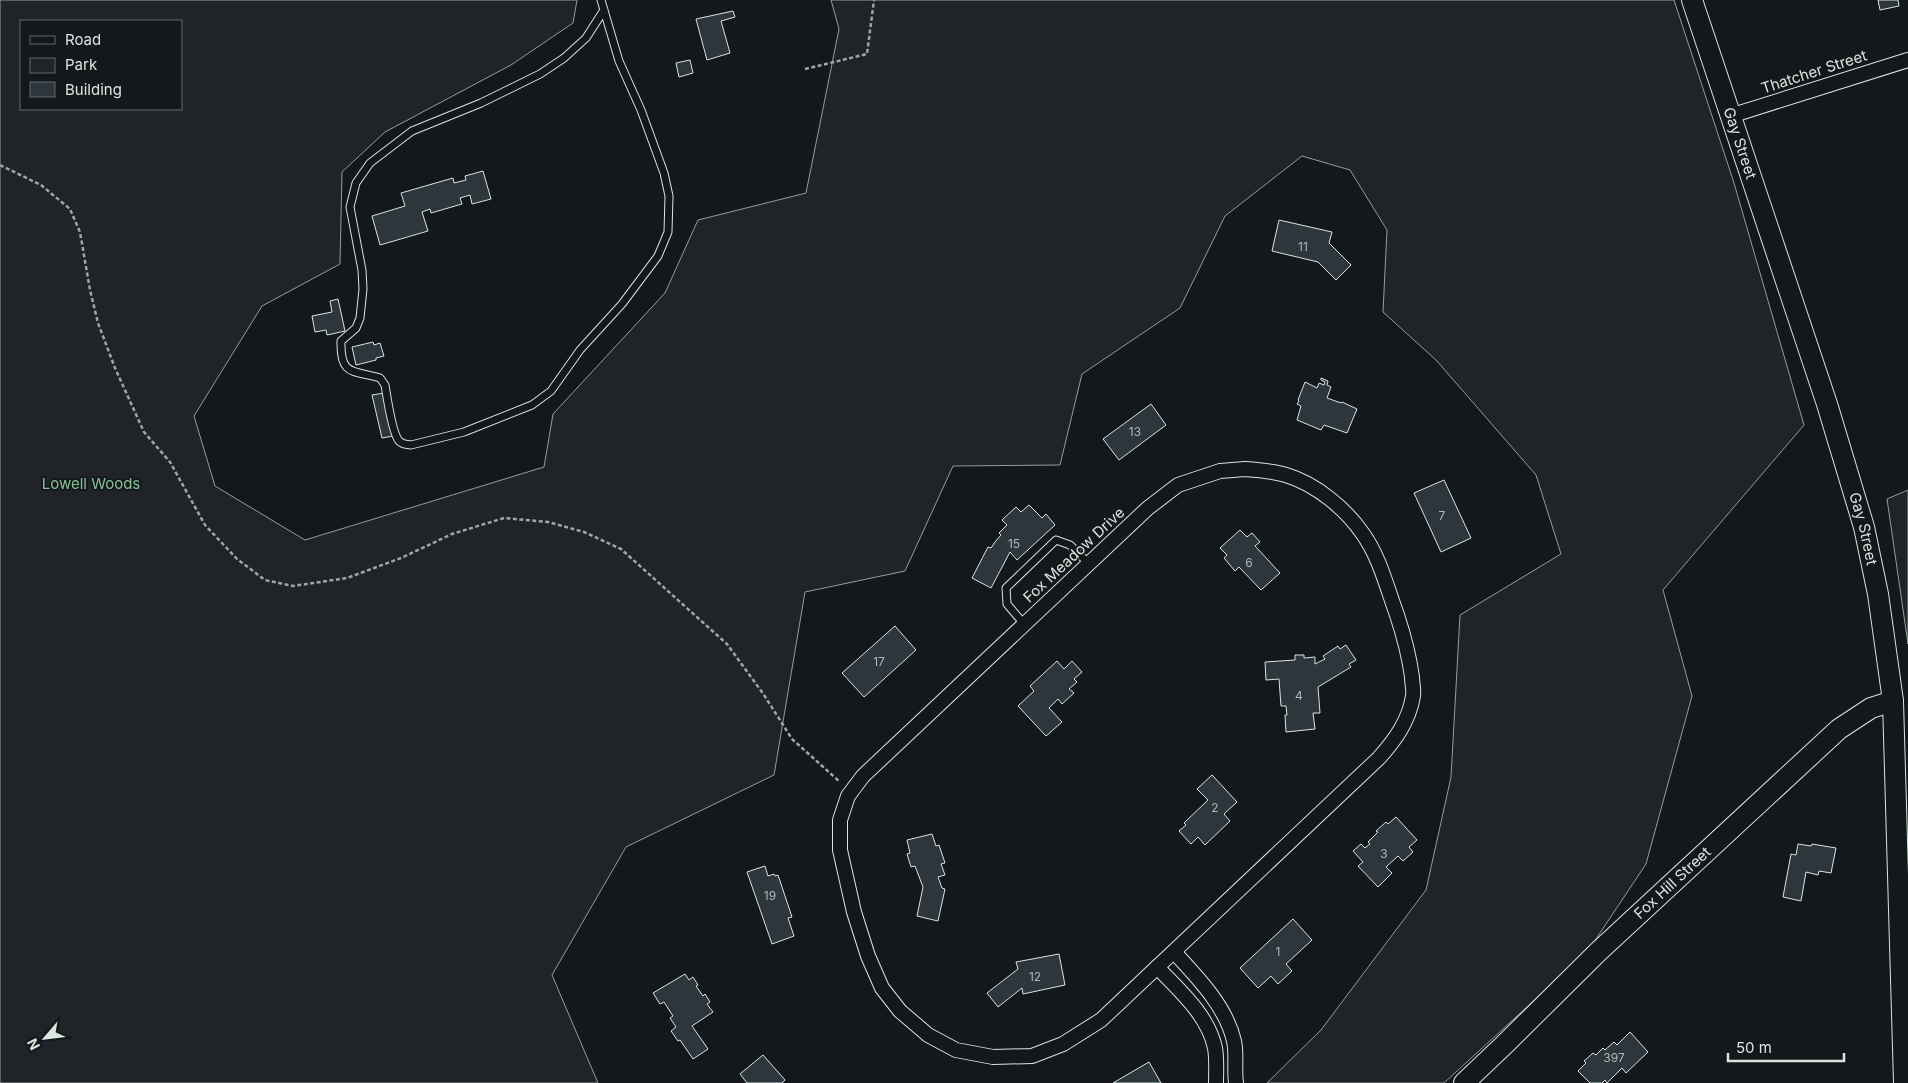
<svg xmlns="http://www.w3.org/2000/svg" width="1908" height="1083" viewBox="0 0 1908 1083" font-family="Inter,sans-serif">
<rect width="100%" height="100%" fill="#14181c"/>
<g fill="#202428" stroke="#939e99" fill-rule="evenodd">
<path d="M0,0H577L573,23L511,65L385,132L342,172L340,264L262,306L194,416L215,486L305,540L544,467L553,414L665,293L698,220L806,193L839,29L831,0H1674L1734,183L1804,425L1663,590L1692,696L1646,864L1588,951L1444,1083H1267L1321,1030L1426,890L1451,777L1460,615L1561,554L1536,475L1436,360L1383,312L1387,230L1350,170L1302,156L1225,216L1180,308L1082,374L1060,465L953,466L905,571L805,592L774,775L626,847L552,975L598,1083H0ZM21,21H181V109H21Z"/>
<polygon points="1908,490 1908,644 1887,499"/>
</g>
<g fill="#2c363c" stroke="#d8e6dc">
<polygon points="1878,0 1898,0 1899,6 1880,10"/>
<polygon points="733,11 735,17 721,21 730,53 707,60 696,19"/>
<polygon points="690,60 693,73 679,77 676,63"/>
<polygon points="483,171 491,199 472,204 470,195 460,198 462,204 431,213 430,209 422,212 428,231 380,245 372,216 405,206 401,193 453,178 454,183 466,180 465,176"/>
<polygon points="1279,220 1332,232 1329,243 1351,265 1336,280 1318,262 1272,251"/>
<polygon points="338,299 345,331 327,335 326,330 315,332 312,316 332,312 330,301"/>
<polygon points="373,342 374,345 380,343 384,356 376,358 376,360 356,365 352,347"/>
<polygon points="1321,378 1328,381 1327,385 1331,387 1327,398 1341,403 1342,402 1357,409 1347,433 1324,425 1321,430 1297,420 1301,406 1297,404 1299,401 1298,400 1305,382 1317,388 1319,383 1324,385 1325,382 1321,380"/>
<polygon points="384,393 393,436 382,438 372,395"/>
<polygon points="1151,404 1166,425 1119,460 1103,439"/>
<polygon points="1444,480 1471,538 1441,552 1414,493"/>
<polygon points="1029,505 1042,518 1046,514 1055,525 1017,560 1010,552 991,588 972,578 988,547 991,548 995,542 1001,535 999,533 1007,525 1002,520 1016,507 1021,512"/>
<polygon points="1240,530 1247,537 1252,533 1260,542 1255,546 1280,573 1261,590 1239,567 1235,571 1224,558 1227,555 1220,548"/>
<polygon points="895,626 916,650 864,697 842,673"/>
<polygon points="1346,645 1356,660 1349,664 1351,667 1318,687 1320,713 1313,713 1315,729 1286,732 1285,715 1287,715 1286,706 1281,706 1279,679 1266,680 1265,662 1295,660 1295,655 1304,655 1304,658 1315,657 1315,664 1325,659 1323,656 1338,646 1340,649"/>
<polygon points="1057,661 1064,669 1072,661 1082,672 1074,679 1077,682 1069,689 1074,693 1062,704 1058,699 1049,708 1062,722 1046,736 1018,706 1034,691 1030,686"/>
<polygon points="1212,775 1237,802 1224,814 1230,821 1205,845 1198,837 1191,844 1179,831 1186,825 1184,823 1208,800 1197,789"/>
<polygon points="1396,817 1417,840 1409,847 1413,852 1403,861 1398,856 1386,867 1392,873 1378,887 1358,866 1363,862 1353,851 1361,844 1365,848 1370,844 1368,842 1378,832 1376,831 1386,822 1388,824"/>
<polygon points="932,834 936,846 939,845 945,863 941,864 945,875 938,877 942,888 945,889 938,921 917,916 923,887 915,866 911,867 907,854 910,853 907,840"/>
<polygon points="1798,844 1811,846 1812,844 1836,848 1831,873 1819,871 1818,875 1806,872 1801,901 1783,897 1791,854 1796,855"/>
<polygon points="765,866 768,876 774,874 775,876 778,875 792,917 788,918 794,936 772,944 747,872"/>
<polygon points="1293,919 1312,940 1286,964 1292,971 1278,984 1271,976 1258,988 1240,968"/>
<polygon points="1059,954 1065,985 1023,994 1022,988 998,1007 987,993 1018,969 1016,962"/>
<polygon points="685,974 689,980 693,977 698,985 696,986 703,996 705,994 710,1002 707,1004 713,1012 692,1026 708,1049 693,1059 680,1040 678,1041 671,1031 676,1027 670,1018 673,1016 664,1002 660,1004 653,993"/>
<polygon points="1630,1032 1648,1052 1626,1073 1622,1068 1607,1083 1605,1080 1602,1083 1590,1083 1578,1071 1586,1063 1584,1061 1593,1053 1596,1055 1603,1048 1605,1050 1614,1042 1617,1045"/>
<polygon points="763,1055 785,1080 782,1083 747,1083 740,1074"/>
<polygon points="1149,1062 1161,1083 1113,1083"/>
</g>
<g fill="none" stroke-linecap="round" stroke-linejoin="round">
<defs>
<g id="lane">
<path d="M601,0L619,61L641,110L664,173L669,196L668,232L658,256L622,304L580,350L551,391L532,405L464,432L411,445C406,444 403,445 399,441C392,433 387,397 385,385L380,378C354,370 340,377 341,341L356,328L360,318L363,289L362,270L350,207L356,183L370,163L412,131L481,103L540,74L564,58L586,38L604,10"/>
<polyline points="1024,624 1007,604 1006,588 1056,540 1070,545 1088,563"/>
</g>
<g id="street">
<polyline points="1730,116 1908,60"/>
<path d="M1245,469C1259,470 1273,471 1286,475C1316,484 1346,509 1363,534C1380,558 1387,588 1397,615C1404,636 1409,655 1412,677C1412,683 1414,690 1413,696C1409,721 1395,740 1379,758L1101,1020L1063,1044L1032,1056L993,1057L956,1050L928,1035L900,1011L882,988L868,956L854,912L840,850V820L848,796L863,776L1148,508L1178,485L1220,471Z"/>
<path d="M1174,952C1197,977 1226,1006 1234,1041C1237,1054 1234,1069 1236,1083"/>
<path d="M1157,967C1180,991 1208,1015 1215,1048C1217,1059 1216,1072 1216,1083"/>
</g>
<g id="secondary">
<path id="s1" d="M1692,0L1827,404L1864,527L1878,594L1893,701L1904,1083"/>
<path id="s2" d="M1464,1083L1504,1045L1599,951L1839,729L1871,708L1893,701"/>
</g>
</defs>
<use href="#lane" stroke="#d8e6dc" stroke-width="9"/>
<use href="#street" stroke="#d8e6dc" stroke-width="16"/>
<use href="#secondary" stroke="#d8e6dc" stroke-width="22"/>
<g stroke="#9da8a2" stroke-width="2.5" stroke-dasharray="4 2.5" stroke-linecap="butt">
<polyline points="805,69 867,54 874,0"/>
<polyline points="0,165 41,185 70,209 80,232 90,290 98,323 115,368 144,432 170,462 205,525 237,559 265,580 293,586 347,578 401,558 452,534 504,518 548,522 584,532 621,549 727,644 764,695 792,739 840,782"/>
</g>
<use href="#lane" stroke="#14181c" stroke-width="7"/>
<use href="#street" stroke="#14181c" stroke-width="14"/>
<use href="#secondary" stroke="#14181c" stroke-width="20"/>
</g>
<g text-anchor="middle" stroke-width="4" stroke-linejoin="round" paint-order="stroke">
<g font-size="12" fill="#adbab4">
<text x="1303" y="251">11</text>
<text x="1135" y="436">13</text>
<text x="1442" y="520">7</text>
<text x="1014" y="548">15</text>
<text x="1249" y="567">6</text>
<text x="879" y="666">17</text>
<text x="1299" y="700">4</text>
<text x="1215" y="812">2</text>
<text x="1384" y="858">3</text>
<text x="770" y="900">19</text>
<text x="1278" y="956">1</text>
<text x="1035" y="981">12</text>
<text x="1614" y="1062">397</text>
</g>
<g font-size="15" fill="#d8e6dc" stroke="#14181c">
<text transform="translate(1814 72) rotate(-18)" y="5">Thatcher Street</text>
<text dy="5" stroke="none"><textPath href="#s1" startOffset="151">Gay Street</textPath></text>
<text dy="5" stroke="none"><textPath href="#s1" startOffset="556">Gay Street</textPath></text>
<text transform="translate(1074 555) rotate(-43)" y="5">Fox Meadow Drive</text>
<text dy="5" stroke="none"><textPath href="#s2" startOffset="289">Fox Hill Street</textPath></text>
</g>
<g font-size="15" fill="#8ac095" stroke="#14181c">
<text x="91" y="489">Lowell Woods</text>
</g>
</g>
<rect x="20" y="20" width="162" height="90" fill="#14181c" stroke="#626a69"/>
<rect x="30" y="36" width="25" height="8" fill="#14181c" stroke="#626a69"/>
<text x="65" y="45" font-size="15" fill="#d8e6dc">Road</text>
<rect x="30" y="58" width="25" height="15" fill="#202428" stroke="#626a69"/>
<text x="65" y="70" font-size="15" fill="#d8e6dc">Park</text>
<rect x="30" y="82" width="25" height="15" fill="#2c363c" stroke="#626a69"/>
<text x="65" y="95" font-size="15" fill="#d8e6dc">Building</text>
<g transform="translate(45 1038) rotate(242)" stroke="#14181c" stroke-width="4" paint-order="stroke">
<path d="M0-4L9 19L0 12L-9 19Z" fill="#d8e6dc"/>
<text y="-8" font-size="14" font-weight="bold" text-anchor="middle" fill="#d8e6dc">N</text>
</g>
<path d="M1728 1053v8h116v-8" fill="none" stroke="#d8e6dc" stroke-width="2.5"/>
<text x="1736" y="1053" font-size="15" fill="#d8e6dc" stroke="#14181c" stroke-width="4" paint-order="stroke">50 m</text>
</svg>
